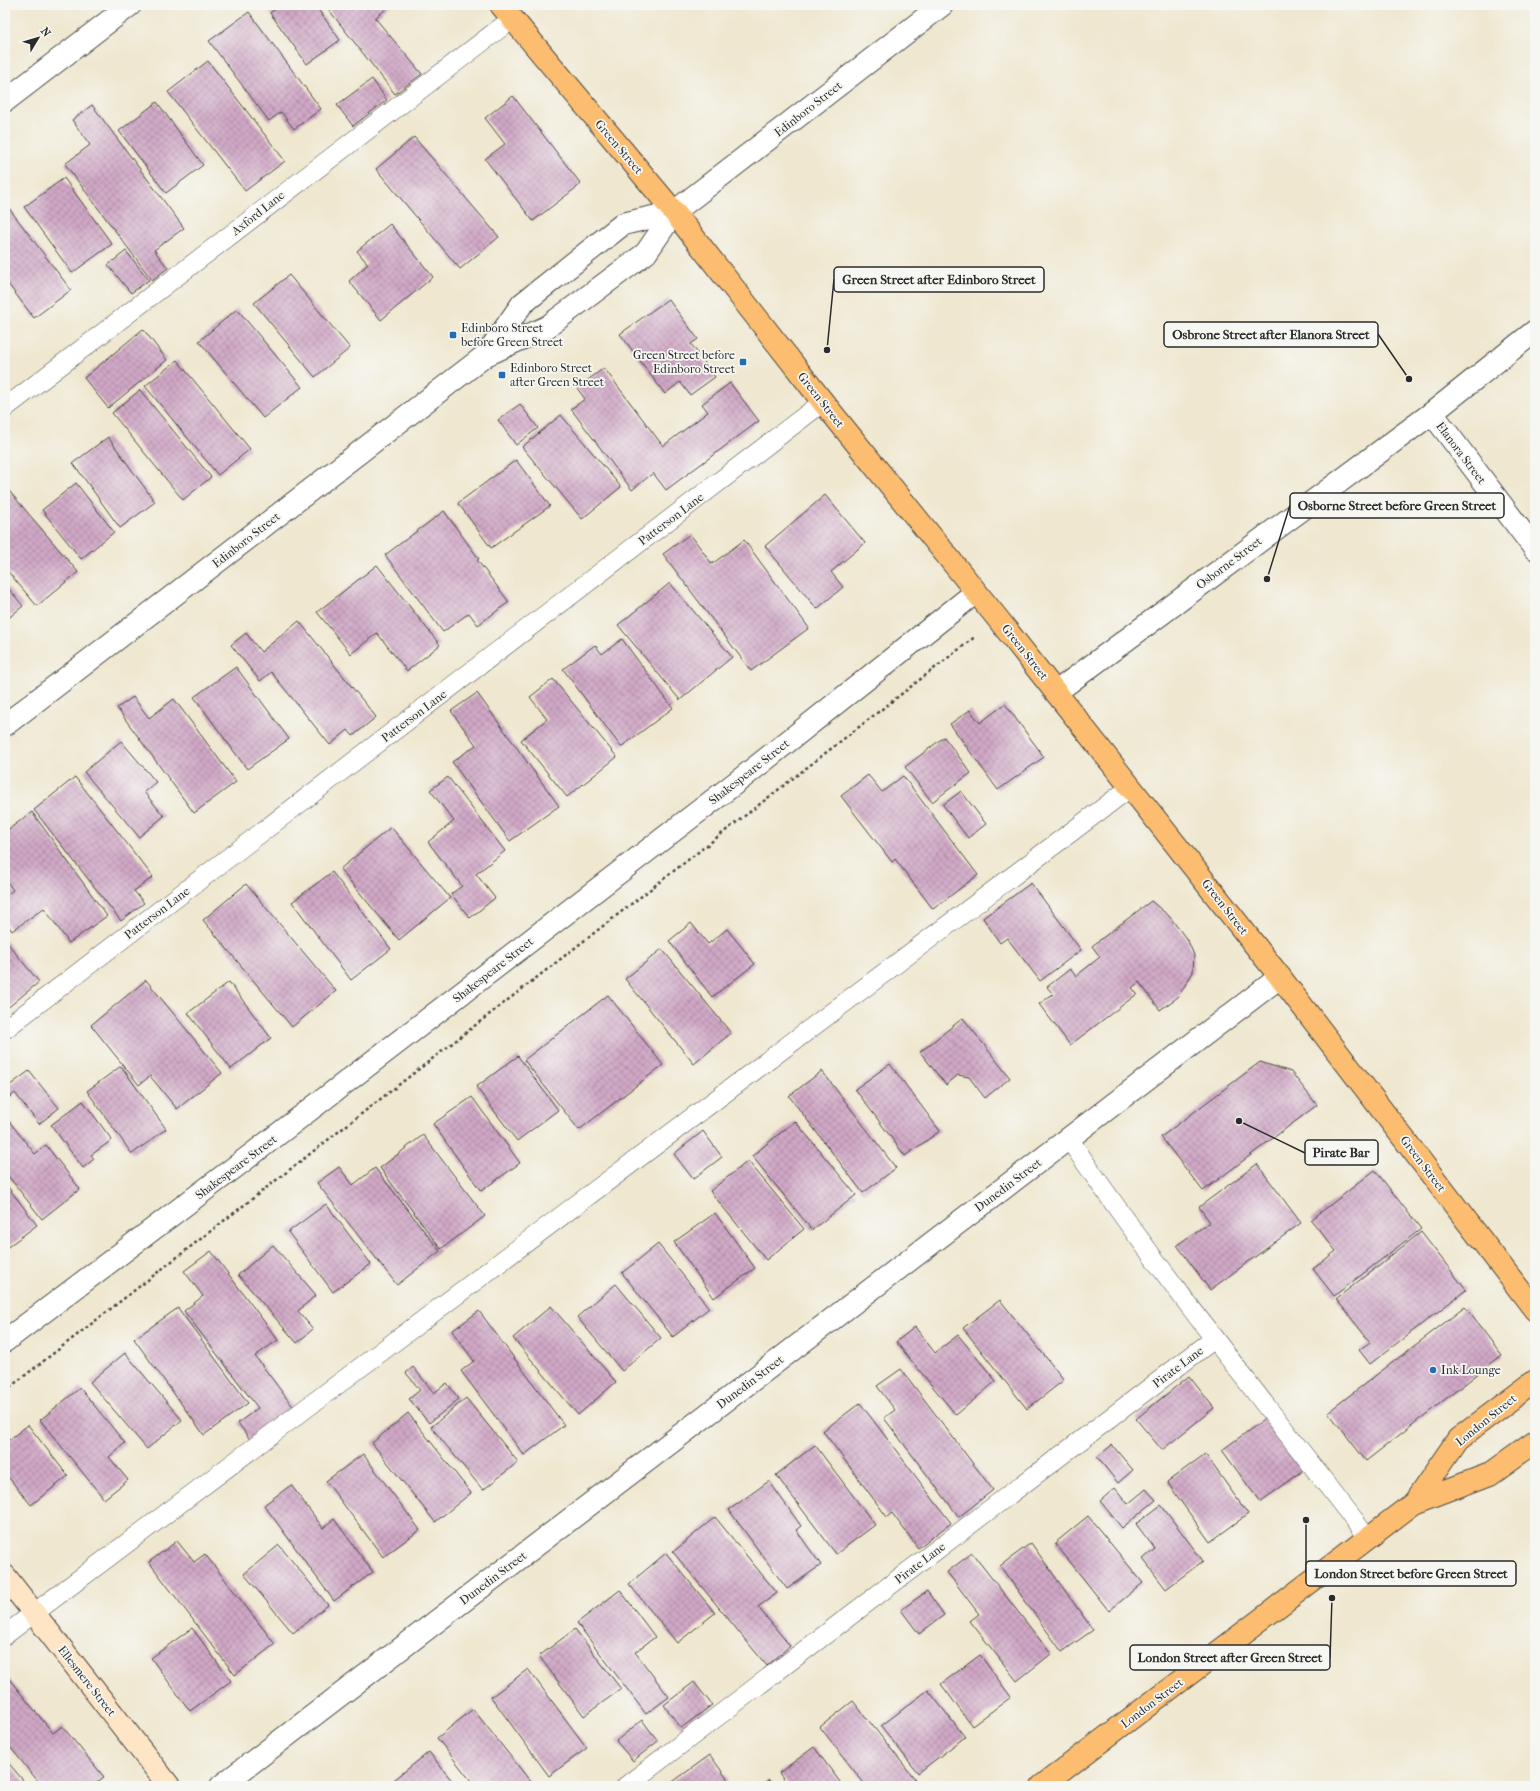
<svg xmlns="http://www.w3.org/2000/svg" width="1540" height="1791" viewBox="0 0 1540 1791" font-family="'IM FELL French Canon',serif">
<defs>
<pattern id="building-cross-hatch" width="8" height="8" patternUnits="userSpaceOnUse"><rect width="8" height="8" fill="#d0a8c6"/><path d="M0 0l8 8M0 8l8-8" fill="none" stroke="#a989a1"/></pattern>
</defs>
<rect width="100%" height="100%" fill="#f6f6f2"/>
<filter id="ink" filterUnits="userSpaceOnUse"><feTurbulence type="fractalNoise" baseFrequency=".025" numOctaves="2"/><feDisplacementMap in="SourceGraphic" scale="8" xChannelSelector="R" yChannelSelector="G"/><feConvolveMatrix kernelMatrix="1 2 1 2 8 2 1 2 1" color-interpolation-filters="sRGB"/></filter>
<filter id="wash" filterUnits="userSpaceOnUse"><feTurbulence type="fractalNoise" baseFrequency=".012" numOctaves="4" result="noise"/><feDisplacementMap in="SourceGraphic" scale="16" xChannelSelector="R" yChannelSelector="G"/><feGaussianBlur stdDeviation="0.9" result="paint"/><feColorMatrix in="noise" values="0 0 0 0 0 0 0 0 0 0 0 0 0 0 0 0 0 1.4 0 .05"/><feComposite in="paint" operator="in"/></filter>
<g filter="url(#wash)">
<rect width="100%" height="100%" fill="#efe7cf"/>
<g id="blocks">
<g fill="url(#building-cross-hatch)">
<polygon points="281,5 315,5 340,40 307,64 270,13"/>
<polygon points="325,5 391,5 375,18 422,74 395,94"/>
<polygon points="249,12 321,109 294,129 281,112 269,121 209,41"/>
<polygon points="208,61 285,161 245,191 168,92"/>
<polygon points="372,79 387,100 353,126 337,105"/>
<polygon points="513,96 581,184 533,221 485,159 505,144 485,118"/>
<polygon points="157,102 203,165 166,193 119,131"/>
<polygon points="92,105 184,228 154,250 168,268 152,280 65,164 90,145 72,120"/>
<polygon points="414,137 499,237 460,269 376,169"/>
<polygon points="64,178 112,244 72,273 24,207"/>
<polygon points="5,203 71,290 34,318 5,280"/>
<polygon points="390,224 433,277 381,320 349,281 368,264 357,251"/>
<polygon points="126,251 149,280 131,293 108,265"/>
<polygon points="289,275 350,348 315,377 254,303"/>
<polygon points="668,299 698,339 691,344 715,377 690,395 680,382 665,394 620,334"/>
<polygon points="237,309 302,387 263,418 199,341"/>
<polygon points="143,329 167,360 108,408 84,378"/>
<polygon points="177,360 250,449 218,475 145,386"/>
<polygon points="604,368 663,446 708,412 702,404 730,383 759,421 666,490 653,473 632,490 571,409 585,399 577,388"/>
<polygon points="140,390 211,477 183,500 112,413"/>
<polygon points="520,404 538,428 516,445 498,420"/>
<polygon points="561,415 621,487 582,519 522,447"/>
<polygon points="108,437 155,502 120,528 73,463"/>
<polygon points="516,460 550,506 491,548 458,503"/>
<polygon points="76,483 114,532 81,559 42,510"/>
<polygon points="5,486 78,572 37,606 5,568"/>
<polygon points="825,495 865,543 831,572 843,587 817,609 765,546"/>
<polygon points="444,511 479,559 477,560 509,602 478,625 469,613 443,632 385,555"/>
<polygon points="690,534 712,564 744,540 809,628 751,671 663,554"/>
<polygon points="377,565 440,645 407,671 377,633 351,654 317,612"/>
<polygon points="670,583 732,657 680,700 618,625"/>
<polygon points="5,584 23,606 5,621"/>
<polygon points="299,621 376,717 353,736 348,730 330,745 271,672 260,681 231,645 246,633 261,652"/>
<polygon points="622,639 673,708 621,747 563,669 595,645 602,654"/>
<polygon points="236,667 289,739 247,769 194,697"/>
<polygon points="553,679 617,757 567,797 521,740 547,719 530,697"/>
<polygon points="477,693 559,806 510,841 452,762 476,745 451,711"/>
<polygon points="133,697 149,718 174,699 236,782 194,813 117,708"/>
<polygon points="1005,704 1044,757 998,790 950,724 970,710 980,723"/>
<polygon points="944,737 971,773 932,802 905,767"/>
<polygon points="121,741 156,782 144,792 164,816 139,837 84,772"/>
<polygon points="868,775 882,792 903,776 978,875 933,909 895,859 892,862 841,796"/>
<polygon points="75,777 153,877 134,891 144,903 121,921 34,810"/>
<polygon points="448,777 505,851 476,874 495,898 470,918 451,894 462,886 428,842 454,821 430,790"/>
<polygon points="961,791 986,824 968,838 943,805"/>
<polygon points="32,812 107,916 69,943 44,908 12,931 5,921 5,896 13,890 5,879 5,832"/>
<polygon points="391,827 450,898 399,940 340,869"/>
<polygon points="332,872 391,949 351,980 292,902"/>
<polygon points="1031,883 1081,950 1040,981 1007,938 1000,943 983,918"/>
<polygon points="246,884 336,991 292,1027 203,920"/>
<polygon points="1151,901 1169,916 1188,941 1194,955 1193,972 1178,997 1160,1010 1139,982 1132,988 1137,994 1070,1045 1039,1004 1053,994 1047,987 1070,969 1076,976 1100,957 1092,946"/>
<polygon points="691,923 708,944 727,929 755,964 712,997 669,941"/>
<polygon points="5,940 39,982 5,1010"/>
<polygon points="662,949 731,1033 694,1064 625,979"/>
<polygon points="146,980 222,1073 177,1109 150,1076 139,1085 91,1025"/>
<polygon points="229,982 271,1038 231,1069 188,1013"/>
<polygon points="608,995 663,1065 579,1130 524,1060"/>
<polygon points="963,1018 1010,1078 985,1098 969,1077 958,1075 946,1085 920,1052"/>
<polygon points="518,1056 558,1110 517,1141 476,1087"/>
<polygon points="1260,1062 1291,1072 1317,1105 1203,1191 1161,1137"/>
<polygon points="890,1064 940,1131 905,1156 855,1089"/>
<polygon points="121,1066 166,1129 132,1154 87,1091"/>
<polygon points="29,1071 59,1108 39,1124 15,1093 5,1101 5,1081 9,1086"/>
<polygon points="822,1071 896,1168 863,1193 789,1096"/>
<polygon points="472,1097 520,1163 481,1191 433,1124"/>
<polygon points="83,1101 112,1140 91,1155 94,1159 83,1168 51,1125"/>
<polygon points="5,1116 35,1154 46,1145 80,1189 42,1219 5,1172"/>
<polygon points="795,1121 856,1195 812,1230 752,1156"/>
<polygon points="703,1131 722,1157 693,1179 674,1154"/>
<polygon points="423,1135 485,1216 441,1249 380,1168"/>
<polygon points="748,1161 804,1229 766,1260 710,1191"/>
<polygon points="1257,1164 1301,1223 1210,1290 1177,1245 1210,1222 1199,1207"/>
<polygon points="339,1167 353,1185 375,1168 440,1251 397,1285 317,1183"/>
<polygon points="1375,1170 1421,1229 1334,1296 1313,1269 1336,1251 1311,1220"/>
<polygon points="5,1183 37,1225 5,1249"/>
<polygon points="326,1204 371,1264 333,1292 288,1232"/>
<polygon points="715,1213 755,1268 714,1298 674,1242"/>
<polygon points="1421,1232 1466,1290 1370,1364 1359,1350 1370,1342 1336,1299"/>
<polygon points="658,1244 709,1308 673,1337 622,1273"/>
<polygon points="273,1245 316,1295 298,1311 313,1329 297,1343 238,1275"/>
<polygon points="211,1251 278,1340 255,1356 297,1412 254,1445 238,1423 258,1408 184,1311 203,1296 184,1271"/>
<polygon points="616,1284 661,1338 622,1371 577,1317"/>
<polygon points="1000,1300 1064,1380 1027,1409 963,1328"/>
<polygon points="551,1306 616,1382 578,1415 513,1338"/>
<polygon points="1465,1307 1502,1355 1366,1461 1328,1412"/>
<polygon points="178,1308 248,1403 204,1435 134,1339"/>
<polygon points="479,1311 564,1425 524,1455 461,1371 474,1361 452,1331"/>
<polygon points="915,1327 935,1353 958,1335 996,1381 956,1415 896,1342"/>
<polygon points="125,1353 182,1420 147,1449 90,1382"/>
<polygon points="413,1367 434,1393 447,1383 459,1399 429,1423 409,1399 420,1390 406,1373"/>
<polygon points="901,1369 993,1490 959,1517 884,1418 895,1410 877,1386"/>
<polygon points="1189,1376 1214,1408 1162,1450 1136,1419"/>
<polygon points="80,1388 125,1443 109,1457 128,1480 104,1499 40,1420"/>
<polygon points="466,1398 518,1462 483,1490 431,1427"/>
<polygon points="860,1403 951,1523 918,1548 892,1513 887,1517 823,1431"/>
<polygon points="408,1413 471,1493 435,1522 372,1443"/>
<polygon points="1269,1416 1307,1468 1260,1502 1222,1450"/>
<polygon points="28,1425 68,1476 31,1505 5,1473 5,1443"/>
<polygon points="815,1445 875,1525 836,1554 776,1475"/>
<polygon points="1112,1445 1133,1470 1118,1483 1097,1457"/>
<polygon points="363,1454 420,1530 383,1557 326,1481"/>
<polygon points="1205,1454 1248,1514 1210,1542 1167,1482"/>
<polygon points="769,1481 801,1526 796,1530 821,1565 787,1589 729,1510"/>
<polygon points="291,1485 323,1528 334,1519 373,1572 334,1601 264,1505"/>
<polygon points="1115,1488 1128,1504 1146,1489 1156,1500 1122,1528 1100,1501"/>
<polygon points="1161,1505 1203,1561 1166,1589 1143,1559 1155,1549 1136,1524"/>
<polygon points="1088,1516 1143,1583 1109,1611 1055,1543"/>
<polygon points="715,1517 777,1593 758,1607 790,1646 767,1666 673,1552"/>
<polygon points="177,1541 194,1562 205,1554 275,1644 235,1675 149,1562"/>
<polygon points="1031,1543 1093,1630 1062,1652 1000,1566"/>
<polygon points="279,1545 328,1605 293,1633 244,1574"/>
<polygon points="666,1553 715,1613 677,1643 629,1584"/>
<polygon points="972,1553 1051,1654 1017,1681 970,1621 979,1614 947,1572"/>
<polygon points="620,1590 655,1637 635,1652 669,1697 646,1714 577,1623"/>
<polygon points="927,1591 944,1615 919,1634 901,1610"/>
<polygon points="192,1628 231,1681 190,1711 151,1658"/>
<polygon points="575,1629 621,1689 584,1716 539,1656"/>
<polygon points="980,1655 1011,1697 972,1726 941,1684"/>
<polygon points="528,1669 587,1748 549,1776 491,1697"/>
<polygon points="5,1674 53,1733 62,1726 104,1777 92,1786 42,1786 5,1741"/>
<polygon points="694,1682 712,1705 681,1728 664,1705"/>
<polygon points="928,1690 965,1737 918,1773 881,1726"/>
<polygon points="853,1701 915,1779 906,1786 866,1786 820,1727"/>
<polygon points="473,1709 534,1786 475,1786 437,1738"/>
<polygon points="642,1720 658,1741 633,1761 616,1741"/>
<polygon points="814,1747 843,1786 789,1786 779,1773"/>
<polygon points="429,1752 456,1786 398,1786 394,1780"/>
<polygon points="710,1755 728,1780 721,1786 667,1786"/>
<polygon points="5,1759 28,1786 5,1786"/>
<polygon points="769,1780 773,1786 761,1786"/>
</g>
</g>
</g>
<g filter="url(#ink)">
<use href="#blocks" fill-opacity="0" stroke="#484744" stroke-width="1"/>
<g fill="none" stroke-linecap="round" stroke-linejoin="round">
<defs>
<g id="lane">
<polyline points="5,408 512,19"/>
<polyline points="5,1029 823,402"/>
<path d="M1069,1139C1162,1276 1267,1406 1368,1538"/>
<polyline points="5,1635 1131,787"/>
<polyline points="626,1786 1214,1339"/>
</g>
<g id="street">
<polyline points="5,101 130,5"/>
<polyline points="487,354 522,304 623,224 674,212"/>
<polyline points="1432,413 1535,549"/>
<polyline points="1056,692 1432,413 1535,331"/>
<polyline points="5,725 486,355 547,327 646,253 674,212 942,5"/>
<polyline points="5,1341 251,1155 742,778 976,592"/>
<polyline points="221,1786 1280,977"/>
</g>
<polyline id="secondary" points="5,1576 169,1786"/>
<g id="primary">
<polyline points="501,5 674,212 823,402 998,619 1280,977 1535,1310"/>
<polyline points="1414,1503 1458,1439 1535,1381"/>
<polyline points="1042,1786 1414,1503 1490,1474 1535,1442"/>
</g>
</defs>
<use href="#lane" stroke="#484744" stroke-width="20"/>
<use href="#street" stroke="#484744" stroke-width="24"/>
<use href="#secondary" stroke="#484744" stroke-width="24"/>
<use href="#primary" stroke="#484744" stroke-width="24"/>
<polyline stroke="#484744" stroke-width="2.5" stroke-dasharray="3 3" stroke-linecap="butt" points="5,1391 976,636"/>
<use href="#lane" stroke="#fff" stroke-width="19"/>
<use href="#street" stroke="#fff" stroke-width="22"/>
<use href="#secondary" stroke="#fee5c5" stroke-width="22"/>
<use href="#primary" stroke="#fcbd6f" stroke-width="22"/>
</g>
</g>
<g fill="#1f6fb2" stroke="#f6f6f2" stroke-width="1.5">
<rect x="449" y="331" width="8" height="8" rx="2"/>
<rect x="739" y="358" width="8" height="8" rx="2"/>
<rect x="498" y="371" width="8" height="8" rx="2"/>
<circle cx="1433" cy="1370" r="4"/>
</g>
<g text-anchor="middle" stroke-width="3.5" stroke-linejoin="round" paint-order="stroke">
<g font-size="12" fill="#2b2b2b" stroke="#f6f6f2">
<text transform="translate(808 109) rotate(-38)" y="4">Edinboro Street</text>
<text transform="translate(619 147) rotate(50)" y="4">Green Street</text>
<text transform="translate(258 213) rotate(-38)" y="4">Axford Lane</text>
<text transform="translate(821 400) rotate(52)" y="4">Green Street</text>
<text transform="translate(1461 453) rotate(53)" y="4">Elanora Street</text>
<text transform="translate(671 519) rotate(-37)" y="4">Patterson Lane</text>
<text transform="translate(246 540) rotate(-38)" y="4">Edinboro Street</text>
<text transform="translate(1229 563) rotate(-37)" y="4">Osborne Street</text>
<text transform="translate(1025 652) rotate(52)" y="4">Green Street</text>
<text transform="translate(414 716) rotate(-37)" y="4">Patterson Lane</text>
<text transform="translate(749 772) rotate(-38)" y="4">Shakespeare Street</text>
<text transform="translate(1225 907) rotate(52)" y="4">Green Street</text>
<text transform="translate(157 913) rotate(-37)" y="4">Patterson Lane</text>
<text transform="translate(493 970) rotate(-38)" y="4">Shakespeare Street</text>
<text transform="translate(1423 1164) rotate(53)" y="4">Green Street</text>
<text transform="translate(236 1167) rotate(-37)" y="4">Shakespeare Street</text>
<text transform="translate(1008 1185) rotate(-37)" y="4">Dunedin Street</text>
<text transform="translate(1178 1367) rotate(-37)" y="4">Pirate Lane</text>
<text transform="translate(750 1382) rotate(-37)" y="4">Dunedin Street</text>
<text transform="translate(1486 1420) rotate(-39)" y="4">London Street</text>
<text transform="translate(920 1563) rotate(-37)" y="4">Pirate Lane</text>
<text transform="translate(493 1578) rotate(-37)" y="4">Dunedin Street</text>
<text transform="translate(87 1681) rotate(52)" y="4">Ellesmere Street</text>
<text transform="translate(1152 1703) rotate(-37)" y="4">London Street</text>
</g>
<g font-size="12" fill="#2b2b2b" stroke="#f6f6f2" text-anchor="start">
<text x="461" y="332">Edinboro Street<tspan x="461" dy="14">before Green Street</tspan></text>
<text x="735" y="359" text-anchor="end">Green Street before<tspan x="735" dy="14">Edinboro Street</tspan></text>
<text x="510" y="372">Edinboro Street<tspan x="510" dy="14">after Green Street</tspan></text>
<text x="1441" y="1374">Ink Lounge</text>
</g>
</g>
<path fill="none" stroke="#2b2b2b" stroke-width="1.5" d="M827 350L834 279M1409 379L1378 334M1267 579L1290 505M1239 1121L1305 1153M1306 1520L1306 1573M1332 1598L1330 1658"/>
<g fill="#2b2b2b" stroke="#f6f6f2" stroke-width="1.5">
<circle cx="827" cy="350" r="4"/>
<circle cx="1409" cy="379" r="4"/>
<circle cx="1267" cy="579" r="4"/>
<circle cx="1239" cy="1121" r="4"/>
<circle cx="1306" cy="1520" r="4"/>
<circle cx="1332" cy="1598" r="4"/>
</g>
<g fill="#f6f6f2" stroke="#2b2b2b" stroke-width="1.5">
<rect x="834" y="267" width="210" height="25" rx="4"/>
<rect x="1164" y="322" width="214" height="25" rx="4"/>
<rect x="1290" y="493" width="214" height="25" rx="4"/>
<rect x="1305" y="1140" width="73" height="25" rx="4"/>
<rect x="1306" y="1561" width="210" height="25" rx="4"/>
<rect x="1130" y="1645" width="200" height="25" rx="4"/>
</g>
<g font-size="13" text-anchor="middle" font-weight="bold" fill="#2b2b2b">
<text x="939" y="284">Green Street after Edinboro Street</text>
<text x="1271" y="339">Osbrone Street after Elanora Street</text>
<text x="1397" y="510">Osborne Street before Green Street</text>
<text x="1341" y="1157">Pirate Bar</text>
<text x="1411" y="1578">London Street before Green Street</text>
<text x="1230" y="1662">London Street after Green Street</text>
</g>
<rect width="1540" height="1791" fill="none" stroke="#f6f6f2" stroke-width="20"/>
<g transform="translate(38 38) rotate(52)" stroke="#f6f6f2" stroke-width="3" paint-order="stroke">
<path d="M0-3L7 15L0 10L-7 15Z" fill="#2b2b2b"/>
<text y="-6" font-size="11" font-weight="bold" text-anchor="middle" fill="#2b2b2b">N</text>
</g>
</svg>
